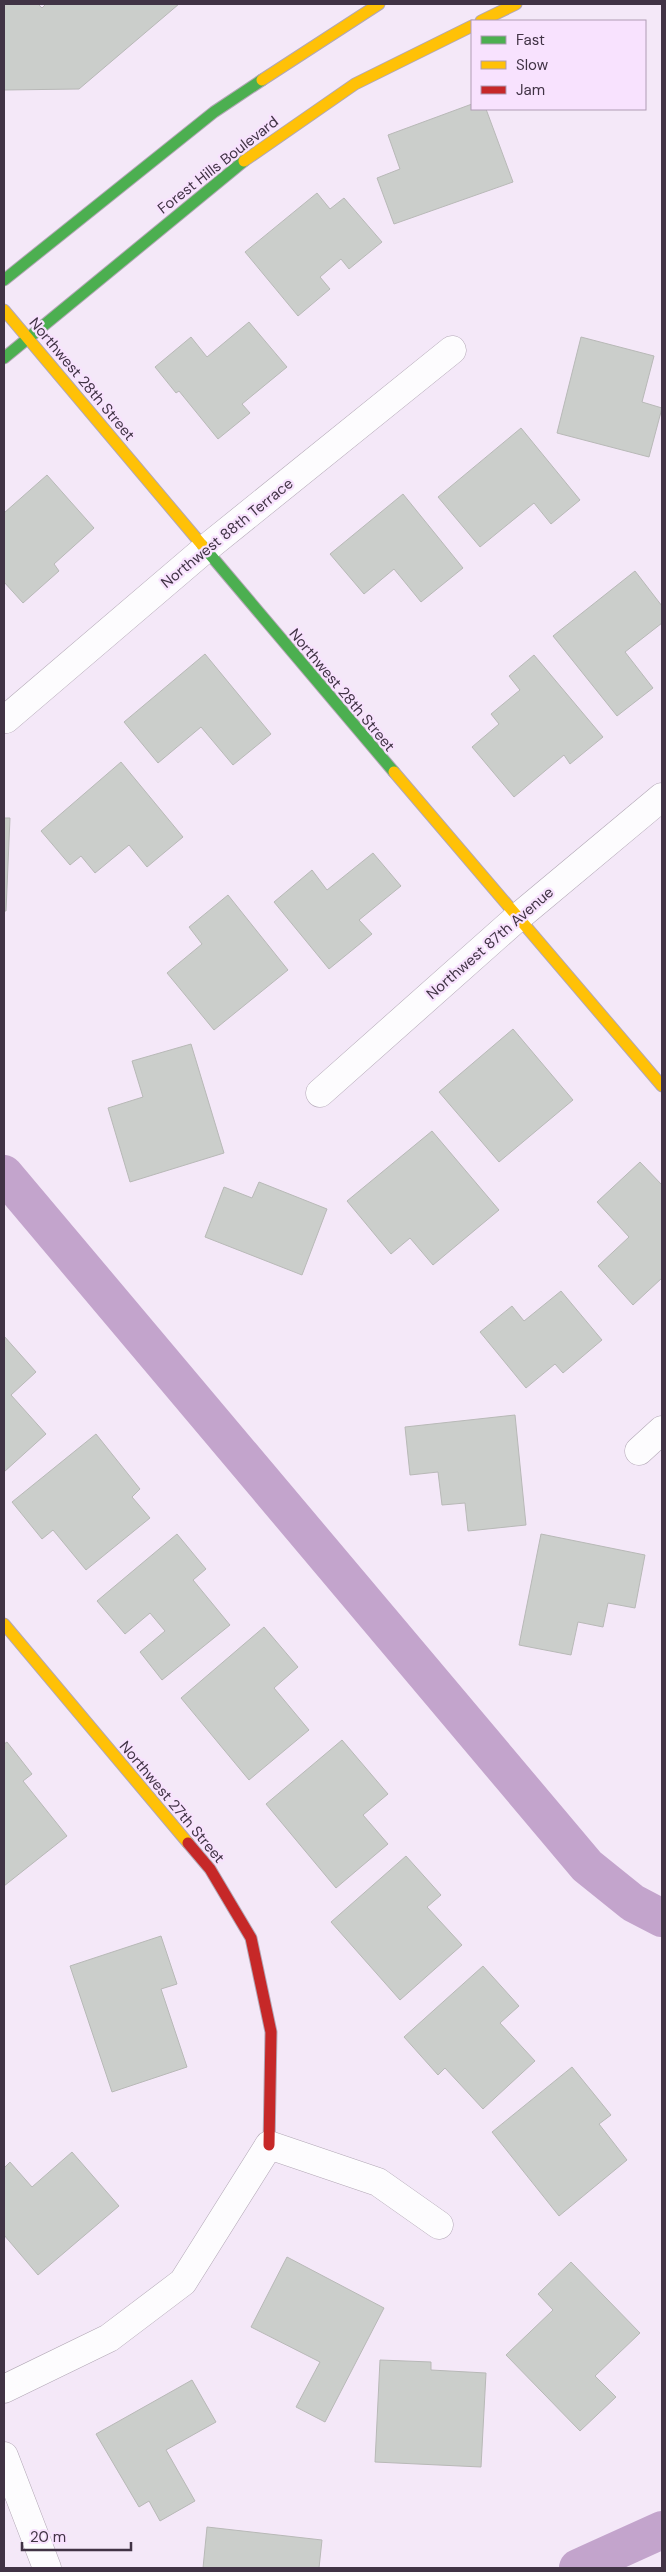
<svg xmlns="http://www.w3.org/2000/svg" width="666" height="2572" viewBox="0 0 666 2572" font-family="'DM Sans',sans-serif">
<rect width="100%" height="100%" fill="#f4e8f8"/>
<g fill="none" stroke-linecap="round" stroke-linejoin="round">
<g stroke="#c3a4cc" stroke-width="38">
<polyline points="4,1174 587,1866 633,1903 662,1918"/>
<polyline points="578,2568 662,2530"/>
</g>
</g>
<g fill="#cbcecb" stroke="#b8b9b7">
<polygon points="4,4 38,4 42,8 46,4 179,4 79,89 4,90"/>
<polygon points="472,104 472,109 486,109 513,182 394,224 377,178 400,169 388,135"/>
<polygon points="317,193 330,209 344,198 382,242 349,269 341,259 320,277 330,289 298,316 245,252"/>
<polygon points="249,322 287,367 242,404 250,413 218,439 179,391 176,393 155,367 191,337 207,357"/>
<polygon points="581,337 654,356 642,402 662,408 649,457 557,433"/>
<polygon points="521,428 580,500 551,524 534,503 480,547 438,497"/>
<polygon points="47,475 94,528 54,564 59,571 23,603 4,582 4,513"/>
<polygon points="403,494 463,568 421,602 394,569 364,594 330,554"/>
<polygon points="635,571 662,606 662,623 625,652 653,688 617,716 553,636"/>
<polygon points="205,654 271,734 233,765 201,727 158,763 124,722"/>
<polygon points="534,655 603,737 570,764 564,755 514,797 472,747 499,724 491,714 520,690 509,676"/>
<polygon points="121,762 183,837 147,867 129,845 95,873 81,856 70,865 41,831"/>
<polygon points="4,818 10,818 6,911 4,911"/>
<polygon points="373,853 401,886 359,920 372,934 329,969 274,902 312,870 327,890"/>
<polygon points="228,895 288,970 214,1030 167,973 202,944 189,927"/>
<polygon points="513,1029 573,1100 499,1162 439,1092"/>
<polygon points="191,1044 224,1153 130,1182 108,1108 143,1097 132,1061"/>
<polygon points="432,1131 499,1210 433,1265 410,1238 391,1254 347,1201"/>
<polygon points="640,1162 662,1185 662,1278 633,1305 598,1266 629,1237 597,1202"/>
<polygon points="259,1182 327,1209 302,1275 205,1237 224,1187 252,1198"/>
<polygon points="561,1291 602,1340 563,1373 555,1364 526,1388 480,1332 512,1306 524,1321"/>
<polygon points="4,1336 36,1372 11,1395 46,1434 4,1472"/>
<polygon points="515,1415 526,1525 468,1531 465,1503 442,1505 438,1472 410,1475 405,1427"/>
<polygon points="96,1434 140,1489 132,1497 150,1518 86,1570 53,1530 42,1539 12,1502"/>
<polygon points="177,1534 206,1569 193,1580 230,1625 162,1680 140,1652 165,1631 150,1613 125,1634 97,1601"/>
<polygon points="541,1534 645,1555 635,1608 608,1603 603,1627 578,1622 571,1655 519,1645"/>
<polygon points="264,1627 298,1667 274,1688 309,1730 249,1780 181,1698"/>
<polygon points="342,1740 388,1794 363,1815 388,1844 336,1888 266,1804"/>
<polygon points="7,1742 32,1774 23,1781 67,1836 4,1886 4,1744"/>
<polygon points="406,1856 441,1895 427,1907 462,1945 400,2000 331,1922"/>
<polygon points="161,1936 177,1984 161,1989 187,2067 112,2092 70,1966"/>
<polygon points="483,1966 519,2006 500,2023 535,2061 483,2109 445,2068 438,2075 404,2037"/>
<polygon points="572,2067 611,2115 599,2124 627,2160 559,2216 492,2132"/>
<polygon points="72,2152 119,2206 38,2275 4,2235 4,2168 10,2162 32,2187"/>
<polygon points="287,2257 384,2308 325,2422 296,2407 320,2362 251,2327"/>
<polygon points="571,2262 640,2333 595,2376 616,2397 580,2431 506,2355 553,2310 538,2294"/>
<polygon points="380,2360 431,2362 431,2370 486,2373 481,2467 375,2462"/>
<polygon points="192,2380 216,2422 166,2450 195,2501 160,2521 149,2501 139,2507 96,2434"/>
<polygon points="207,2527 322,2540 319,2568 203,2568"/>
</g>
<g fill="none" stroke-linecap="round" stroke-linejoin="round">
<defs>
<g id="street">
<polyline points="6,719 204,550 452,350"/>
<polyline points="320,1093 517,918 662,797"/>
<polyline points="639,1451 662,1430"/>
<polyline points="4,2389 109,2338 183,2282 269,2145 378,2182 439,2225"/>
<polyline points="4,2456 47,2568"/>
</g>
<g id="fast">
<polyline points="4,280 214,112 262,80"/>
<polyline points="4,358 244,161"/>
<polyline points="202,545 394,772"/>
</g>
<g id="slow">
<polyline points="481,21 516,4"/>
<polyline points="262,80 379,4"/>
<polyline points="244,161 355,84 472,26"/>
<polyline points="4,310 202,545"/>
<polyline points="394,772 662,1086"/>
<polyline points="4,1624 188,1843"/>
</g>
<polyline id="jam" points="188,1843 210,1869 251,1938 271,2032 269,2145"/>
</defs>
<use href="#street" stroke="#b2a7b5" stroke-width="29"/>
<use href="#fast" stroke="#b2a7b5" stroke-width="13"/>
<use href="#slow" stroke="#b2a7b5" stroke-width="13"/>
<use href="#jam" stroke="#b2a7b5" stroke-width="13"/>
<use href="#street" stroke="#fdfcfe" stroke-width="28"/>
<use href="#fast" stroke="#4caf50" stroke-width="11"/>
<use href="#slow" stroke="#ffc107" stroke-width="11"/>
<use href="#jam" stroke="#c62828" stroke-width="11"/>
</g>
<g text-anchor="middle" stroke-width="4.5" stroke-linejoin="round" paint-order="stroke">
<g font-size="15" fill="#413345" stroke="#f8e2fe">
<text transform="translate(218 165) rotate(-38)" y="5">Forest Hills Boulevard</text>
<text transform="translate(82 379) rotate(50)" y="5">Northwest 28th Street</text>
<text transform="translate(227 533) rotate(-39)" y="5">Northwest 88th Terrace</text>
<text transform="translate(342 690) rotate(50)" y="5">Northwest 28th Street</text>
<text transform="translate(490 943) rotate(-41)" y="5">Northwest 87th Avenue</text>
<text transform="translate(172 1802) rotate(50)" y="5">Northwest 27th Street</text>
</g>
</g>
<rect width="666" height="2572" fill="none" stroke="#413345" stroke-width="10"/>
<rect x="471" y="20" width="175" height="90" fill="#f8e2fe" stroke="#af9cb4"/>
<rect x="481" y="36" width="25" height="8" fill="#4caf50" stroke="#af9cb4"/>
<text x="516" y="45" font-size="15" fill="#413345">Fast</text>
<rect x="481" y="61" width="25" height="8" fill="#ffc107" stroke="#af9cb4"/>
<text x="516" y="70" font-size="15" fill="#413345">Slow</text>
<rect x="481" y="86" width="25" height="8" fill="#c62828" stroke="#af9cb4"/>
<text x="516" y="95" font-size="15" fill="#413345">Jam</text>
<path d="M22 2542v8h109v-8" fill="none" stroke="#413345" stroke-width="2.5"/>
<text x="30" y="2542" font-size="15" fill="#413345" stroke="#f8e2fe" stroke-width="4" paint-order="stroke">20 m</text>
</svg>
